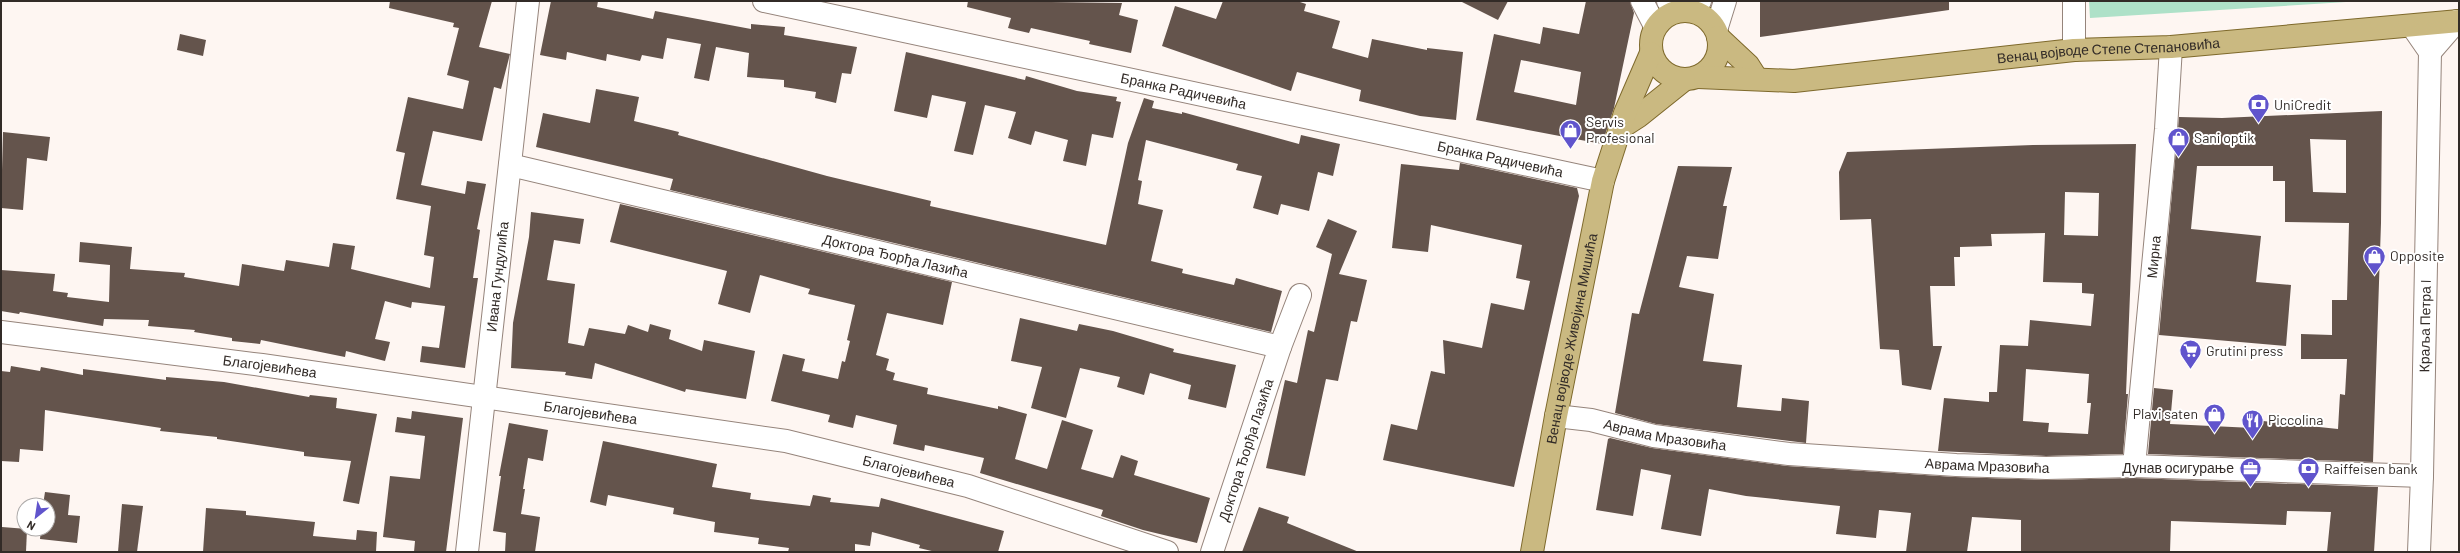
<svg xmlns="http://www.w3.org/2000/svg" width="2460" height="553" viewBox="0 0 2460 553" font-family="Barlow,sans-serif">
<rect width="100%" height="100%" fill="#fef6f2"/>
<polygon fill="#aee1c8" points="2089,1 2362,1 2090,18"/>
<g fill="#64544c" fill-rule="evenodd">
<polygon points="390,1 492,1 479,47 510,54 501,89 494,87 482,141 433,131 421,185 465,194 467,181 486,184 477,229 480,230 473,278 478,278 465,368 420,362 422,346 439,348 445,306 412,302 411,308 385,301 375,339 390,342 385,361 346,351 345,357 261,340 260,344 232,341 232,338 194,332 195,330 148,326 149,320 104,319 103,326 20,312 19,314 1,311 1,270 55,274 53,291 68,293 67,297 109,302 110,265 79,262 80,242 132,247 130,269 185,273 184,277 239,286 242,264 284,271 286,260 329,267 333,243 355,246 351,269 430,288 434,257 424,255 431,206 396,199 405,153 396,151 408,97 463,109 469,81 447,75 459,28 453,27 454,23 389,8"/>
<polygon points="551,1 598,1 597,7 653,19 655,11 751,29 751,24 785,27 784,35 857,47 851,74 842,73 836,103 815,98 816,92 784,87 784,80 747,77 749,53 716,47 709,81 694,78 701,44 667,38 663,59 642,55 640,61 607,54 606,61 567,52 566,60 540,55"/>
<polygon points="968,1 1122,3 1119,15 1138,20 1131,53 1089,44 1090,41 1031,28 1029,33 1008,28 1011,18 967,7"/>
<polygon points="1223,1 1297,1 1306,4 1304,11 1340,21 1332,48 1368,58 1372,39 1427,50 1427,48 1463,52 1456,120 1420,116 1359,101 1361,90 1297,72 1291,91 1162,46 1175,6 1216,19"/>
<polygon points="1460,1 1508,1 1498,20"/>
<path d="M1586,1H1630L1634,13L1614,108L1602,144L1476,120L1494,34L1540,44L1543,27L1579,34ZM1521,60L1581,72L1576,105L1514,92Z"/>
<polygon points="1760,1 1949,1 1949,10 1760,37"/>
<polygon points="180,34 206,40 203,56 177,50"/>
<polygon points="906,52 1025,80 1026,76 1077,91 1117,97 1116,101 1121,102 1113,138 1092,134 1086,166 1063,161 1068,140 1035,131 1031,145 1008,138 1016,112 985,105 973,155 954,151 966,102 932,95 927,118 894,111"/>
<polygon points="596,89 639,97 634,121 679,132 678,135 827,176 931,201 930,206 1106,245 1128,143 1144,98 1154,101 1152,108 1182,114 1182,112 1299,144 1301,135 1340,144 1333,176 1318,172 1309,211 1281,204 1278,215 1253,208 1262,176 1236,170 1238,164 1146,140 1138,180 1142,181 1138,204 1163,210 1151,261 1183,269 1182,273 1234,285 1236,278 1282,291 1271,332 670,190 673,179 536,147 543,113 590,123"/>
<path d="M2382,111L2381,223L2373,462L2148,454L2154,388L2173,390L2170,424L2253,428L2254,420L2338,429L2340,394L2345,395L2347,359H2301V334L2332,335V300H2347L2349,223L2285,222V181H2273V166H2197L2191,229L2261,236L2256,282L2291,285L2286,346L2159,335L2179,117L2222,118ZM2310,139L2346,140V193L2313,192Z"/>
<polygon points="3,132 50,137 47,161 27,158 23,210 1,208"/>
<path d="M2136,144L2126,394H2128L2123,454L2046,456L1938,451L1944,398L1989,402V392H1997L2000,345L2028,346L2030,320L2091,326L2094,294L2082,293V283L2043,282L2045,233L1991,234L1992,246L1960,247V257H1954L1955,286H1930L1933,346H1942L1931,390L1902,385L1899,350L1880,349L1871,219L1840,220L1839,172L1847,152L2033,145ZM2065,192L2099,193L2098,236L2064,235ZM2026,369L2089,374L2087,403H2091L2088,434L2048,432L2049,423L2023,421Z"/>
<polygon points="1460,163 1577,188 1579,196 1514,487 1383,460 1391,424 1417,430 1431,371 1445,374 1443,340 1482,348 1491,303 1524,310 1530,281 1516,278 1522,245 1431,225 1428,252 1392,248 1401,164 1459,170"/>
<polygon points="1678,166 1732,167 1723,206 1727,206 1718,259 1687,256 1679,287 1714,294 1703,361 1742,365 1737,407 1781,411 1782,398 1809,401 1806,443 1656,424 1615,413 1632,313 1639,314"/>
<polygon points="620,204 952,282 943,325 887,313 876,355 889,359 886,370 895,373 893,380 928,388 927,394 998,409 998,406 1027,414 1015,459 1047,469 1062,420 1093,430 1081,469 1113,478 1121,455 1138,461 1134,475 1210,498 1197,543 1143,530 1101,516 1103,510 980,473 984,458 925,445 924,451 893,444 897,425 856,415 853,428 828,422 830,415 771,401 783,354 805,359 802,371 838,379 842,361 845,362 850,341 847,340 855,305 808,294 810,289 760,275 750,313 718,304 727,271 610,242"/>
<polygon points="531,212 584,219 580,244 554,240 547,280 575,284 568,343 584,346 589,328 625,334 628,325 648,332 650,324 671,330 669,339 702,351 704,340 755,351 746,399 686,389 685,392 595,363 592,379 565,375 566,372 511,368 513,323 529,237"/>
<polygon points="1328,219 1357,231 1339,274 1367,280 1357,322 1351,321 1338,381 1326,379 1305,476 1266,468 1285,380 1297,383 1308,330 1314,332 1332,254 1316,247"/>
<polygon points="1020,318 1077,331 1079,324 1113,331 1174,349 1173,352 1236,365 1226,408 1188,399 1191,385 1150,373 1144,395 1117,387 1120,377 1080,368 1066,418 1031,408 1042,367 1011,361"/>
<polygon points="11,366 40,371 41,367 83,375 83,369 166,380 166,377 224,382 309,397 310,395 337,398 336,408 377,414 359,504 343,501 351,461 304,456 304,452 217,439 217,437 160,431 161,428 45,410 43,451 20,449 19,462 1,461 1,371 10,372"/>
<polygon points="412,411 463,418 446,552 414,552 415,541 383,537 390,476 420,479 425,436 395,432 397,417 411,419"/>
<polygon points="509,423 548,430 543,461 528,458 523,489 525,489 521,514 540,517 535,552 505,552 506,533 493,531 501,476 499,476"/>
<polygon points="1610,438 1652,448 1787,466 1955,477 2046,480 2134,478 2378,487 2374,552 2327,552 2331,512 2287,511 2286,525 2171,521 2170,552 2021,552 2021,520 1972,517 1967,552 1906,552 1911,513 1879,510 1876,538 1836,534 1840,506 1746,496 1709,489 1701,536 1661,529 1671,475 1641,469 1633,516 1596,510 1608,439"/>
<polygon points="603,441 717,464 712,487 751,493 750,499 810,506 813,495 831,498 830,502 879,507 881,498 1004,531 998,552 936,552 919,548 920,545 872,532 870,546 855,544 855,552 788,552 789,548 758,544 759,538 714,532 715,522 673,514 674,508 608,495 606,506 590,502"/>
<polygon points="45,492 70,495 68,515 80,516 77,543 40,539 41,529 48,529 48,505 43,505"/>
<polygon points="122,504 143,506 137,552 118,552"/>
<polygon points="1259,507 1289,517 1287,523 1359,552 1242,552"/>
<polygon points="206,508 246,511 246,515 315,522 313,536 356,540 357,530 377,532 376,552 203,552"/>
<polygon points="2,527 27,529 26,552 2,552"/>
</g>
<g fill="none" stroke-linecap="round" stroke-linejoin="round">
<defs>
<g id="minor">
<path id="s1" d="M764,1L1603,181"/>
<polyline points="1642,1 1655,26"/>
<polyline points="1668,1 1678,11"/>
<polyline points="2074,1 2074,50"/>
<polyline points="1683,11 1700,1"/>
<polyline points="2412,26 2430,52 2422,476 2419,552"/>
<polyline points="1716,30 1725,1"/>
<polyline points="2430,52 2457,21"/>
<path id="s2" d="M510,165L1280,347L1212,552"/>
<path id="s3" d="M1,332L262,365L786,441L968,486L1167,552"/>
<polyline points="1280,347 1300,295"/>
<path id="s4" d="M1556,416L1591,420L1654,436L1789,454L1956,465L2046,468L2134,466L2422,476"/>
<path id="s5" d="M2134,466L2166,129L2171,47"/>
<path id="s6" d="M467,552L528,1"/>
</g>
<g id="major">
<circle cx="1685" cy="45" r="34"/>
<polyline points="1718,37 1748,65 1757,79"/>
<path id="s7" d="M1698,77L1794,81L2074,50L2171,47L2459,21"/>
<polyline points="1622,127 1639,116 1684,80"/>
<path id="s8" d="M1532,552L1556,416L1603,181L1625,113L1651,53"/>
</g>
</defs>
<use href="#minor" stroke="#95847b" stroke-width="24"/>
<use href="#major" stroke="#7e692b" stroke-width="24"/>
<use href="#minor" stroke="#fff" stroke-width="22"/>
<use href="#major" stroke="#cab981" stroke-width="22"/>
</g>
<defs>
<symbol id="bank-pin" viewBox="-11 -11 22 30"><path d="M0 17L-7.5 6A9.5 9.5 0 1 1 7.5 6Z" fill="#6054cc" stroke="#fff"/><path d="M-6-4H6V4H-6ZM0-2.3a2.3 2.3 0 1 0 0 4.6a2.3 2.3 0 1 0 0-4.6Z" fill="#fff"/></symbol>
<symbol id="shop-pin" viewBox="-11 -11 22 30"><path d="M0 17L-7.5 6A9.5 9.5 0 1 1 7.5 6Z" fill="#6054cc" stroke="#fff"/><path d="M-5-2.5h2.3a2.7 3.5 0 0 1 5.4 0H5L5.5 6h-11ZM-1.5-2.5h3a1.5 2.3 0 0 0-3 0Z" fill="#fff"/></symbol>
<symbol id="supermarket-pin" viewBox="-11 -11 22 30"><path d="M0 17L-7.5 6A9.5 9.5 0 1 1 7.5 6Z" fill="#6054cc" stroke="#fff"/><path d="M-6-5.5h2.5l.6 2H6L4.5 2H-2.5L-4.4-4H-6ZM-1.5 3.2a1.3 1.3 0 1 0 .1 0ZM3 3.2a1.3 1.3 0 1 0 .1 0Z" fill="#fff"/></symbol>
<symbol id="restaurant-pin" viewBox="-11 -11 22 30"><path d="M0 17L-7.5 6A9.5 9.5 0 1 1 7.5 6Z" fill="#6054cc" stroke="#fff"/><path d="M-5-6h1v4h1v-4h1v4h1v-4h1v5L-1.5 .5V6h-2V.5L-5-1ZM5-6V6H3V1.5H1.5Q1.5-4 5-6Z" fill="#fff"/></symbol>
<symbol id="office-pin" viewBox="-11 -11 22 30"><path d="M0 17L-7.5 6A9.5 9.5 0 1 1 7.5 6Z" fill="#6054cc" stroke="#fff"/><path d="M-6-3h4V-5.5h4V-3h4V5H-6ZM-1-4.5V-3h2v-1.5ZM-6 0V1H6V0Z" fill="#fff"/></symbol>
</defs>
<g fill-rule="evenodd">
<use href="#bank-pin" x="2246" y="92" width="25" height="34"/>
<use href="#shop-pin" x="1558" y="118" width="25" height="34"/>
<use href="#shop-pin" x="2166" y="126" width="25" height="34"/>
<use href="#shop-pin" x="2362" y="244" width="25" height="34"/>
<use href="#supermarket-pin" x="2178" y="338" width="25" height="34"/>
<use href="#shop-pin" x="2202" y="402" width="25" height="34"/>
<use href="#restaurant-pin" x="2240" y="408" width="25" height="34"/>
<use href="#office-pin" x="2238" y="456" width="25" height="34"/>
<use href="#bank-pin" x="2296" y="456" width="25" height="34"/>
</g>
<g text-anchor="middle" stroke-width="4" stroke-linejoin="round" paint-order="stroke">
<g font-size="14" fill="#322b27" stroke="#fff">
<text dy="5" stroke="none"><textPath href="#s7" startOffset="412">Венац војводе Степе Степановића</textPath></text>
<text dy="5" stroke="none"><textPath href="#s1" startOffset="429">Бранка Радичевића</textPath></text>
<text dy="5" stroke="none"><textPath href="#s1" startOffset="753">Бранка Радичевића</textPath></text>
<text dy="5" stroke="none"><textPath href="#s2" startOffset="396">Доктора Ђорђа Лазића</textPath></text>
<text dy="5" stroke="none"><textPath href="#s5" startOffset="210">Мирна</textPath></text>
<text dy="5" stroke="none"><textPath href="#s6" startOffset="277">Ивана Гундулића</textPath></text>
<text transform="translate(2425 326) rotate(-89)" y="5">Краља Петра I</text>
<text dy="5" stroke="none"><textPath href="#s8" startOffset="217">Венац војводе Живојина Мишића</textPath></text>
<text dy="5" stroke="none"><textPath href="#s3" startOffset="271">Благојевићева</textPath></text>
<text dy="5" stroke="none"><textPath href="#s3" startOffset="595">Благојевићева</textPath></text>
<text dy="5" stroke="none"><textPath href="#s4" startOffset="111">Аврама Мразовића</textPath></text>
<text transform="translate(1246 450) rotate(-72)" y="5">Доктора Ђорђа Лазића</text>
<text dy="5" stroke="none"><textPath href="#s4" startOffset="435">Аврама Мразовића</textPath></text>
<text dy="5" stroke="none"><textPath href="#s3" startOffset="919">Благојевићева</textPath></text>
</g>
<g font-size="14" fill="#322b27" stroke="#fff" text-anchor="start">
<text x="2274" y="110">UniCredit</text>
<text x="1586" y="127">Servis<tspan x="1586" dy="16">Profesional</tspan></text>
<text x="2194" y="143">Sani optik</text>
<text x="2390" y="261">Opposite</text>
<text x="2206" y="356">Grutini press</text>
<text x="2198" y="419" text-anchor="end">Plavi saten</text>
<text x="2268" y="425">Piccolina</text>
<text x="2234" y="473" text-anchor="end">Дунав осигурање</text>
<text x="2324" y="474">Raiffeisen bank</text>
</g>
</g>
<rect width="2460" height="553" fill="none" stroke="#322b27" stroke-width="4"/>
<g transform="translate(36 517) rotate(210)"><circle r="19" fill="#ffffff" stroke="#adaaa9"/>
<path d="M0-3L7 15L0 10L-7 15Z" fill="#6054cc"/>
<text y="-6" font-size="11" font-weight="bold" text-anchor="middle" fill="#322b27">N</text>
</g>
</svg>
